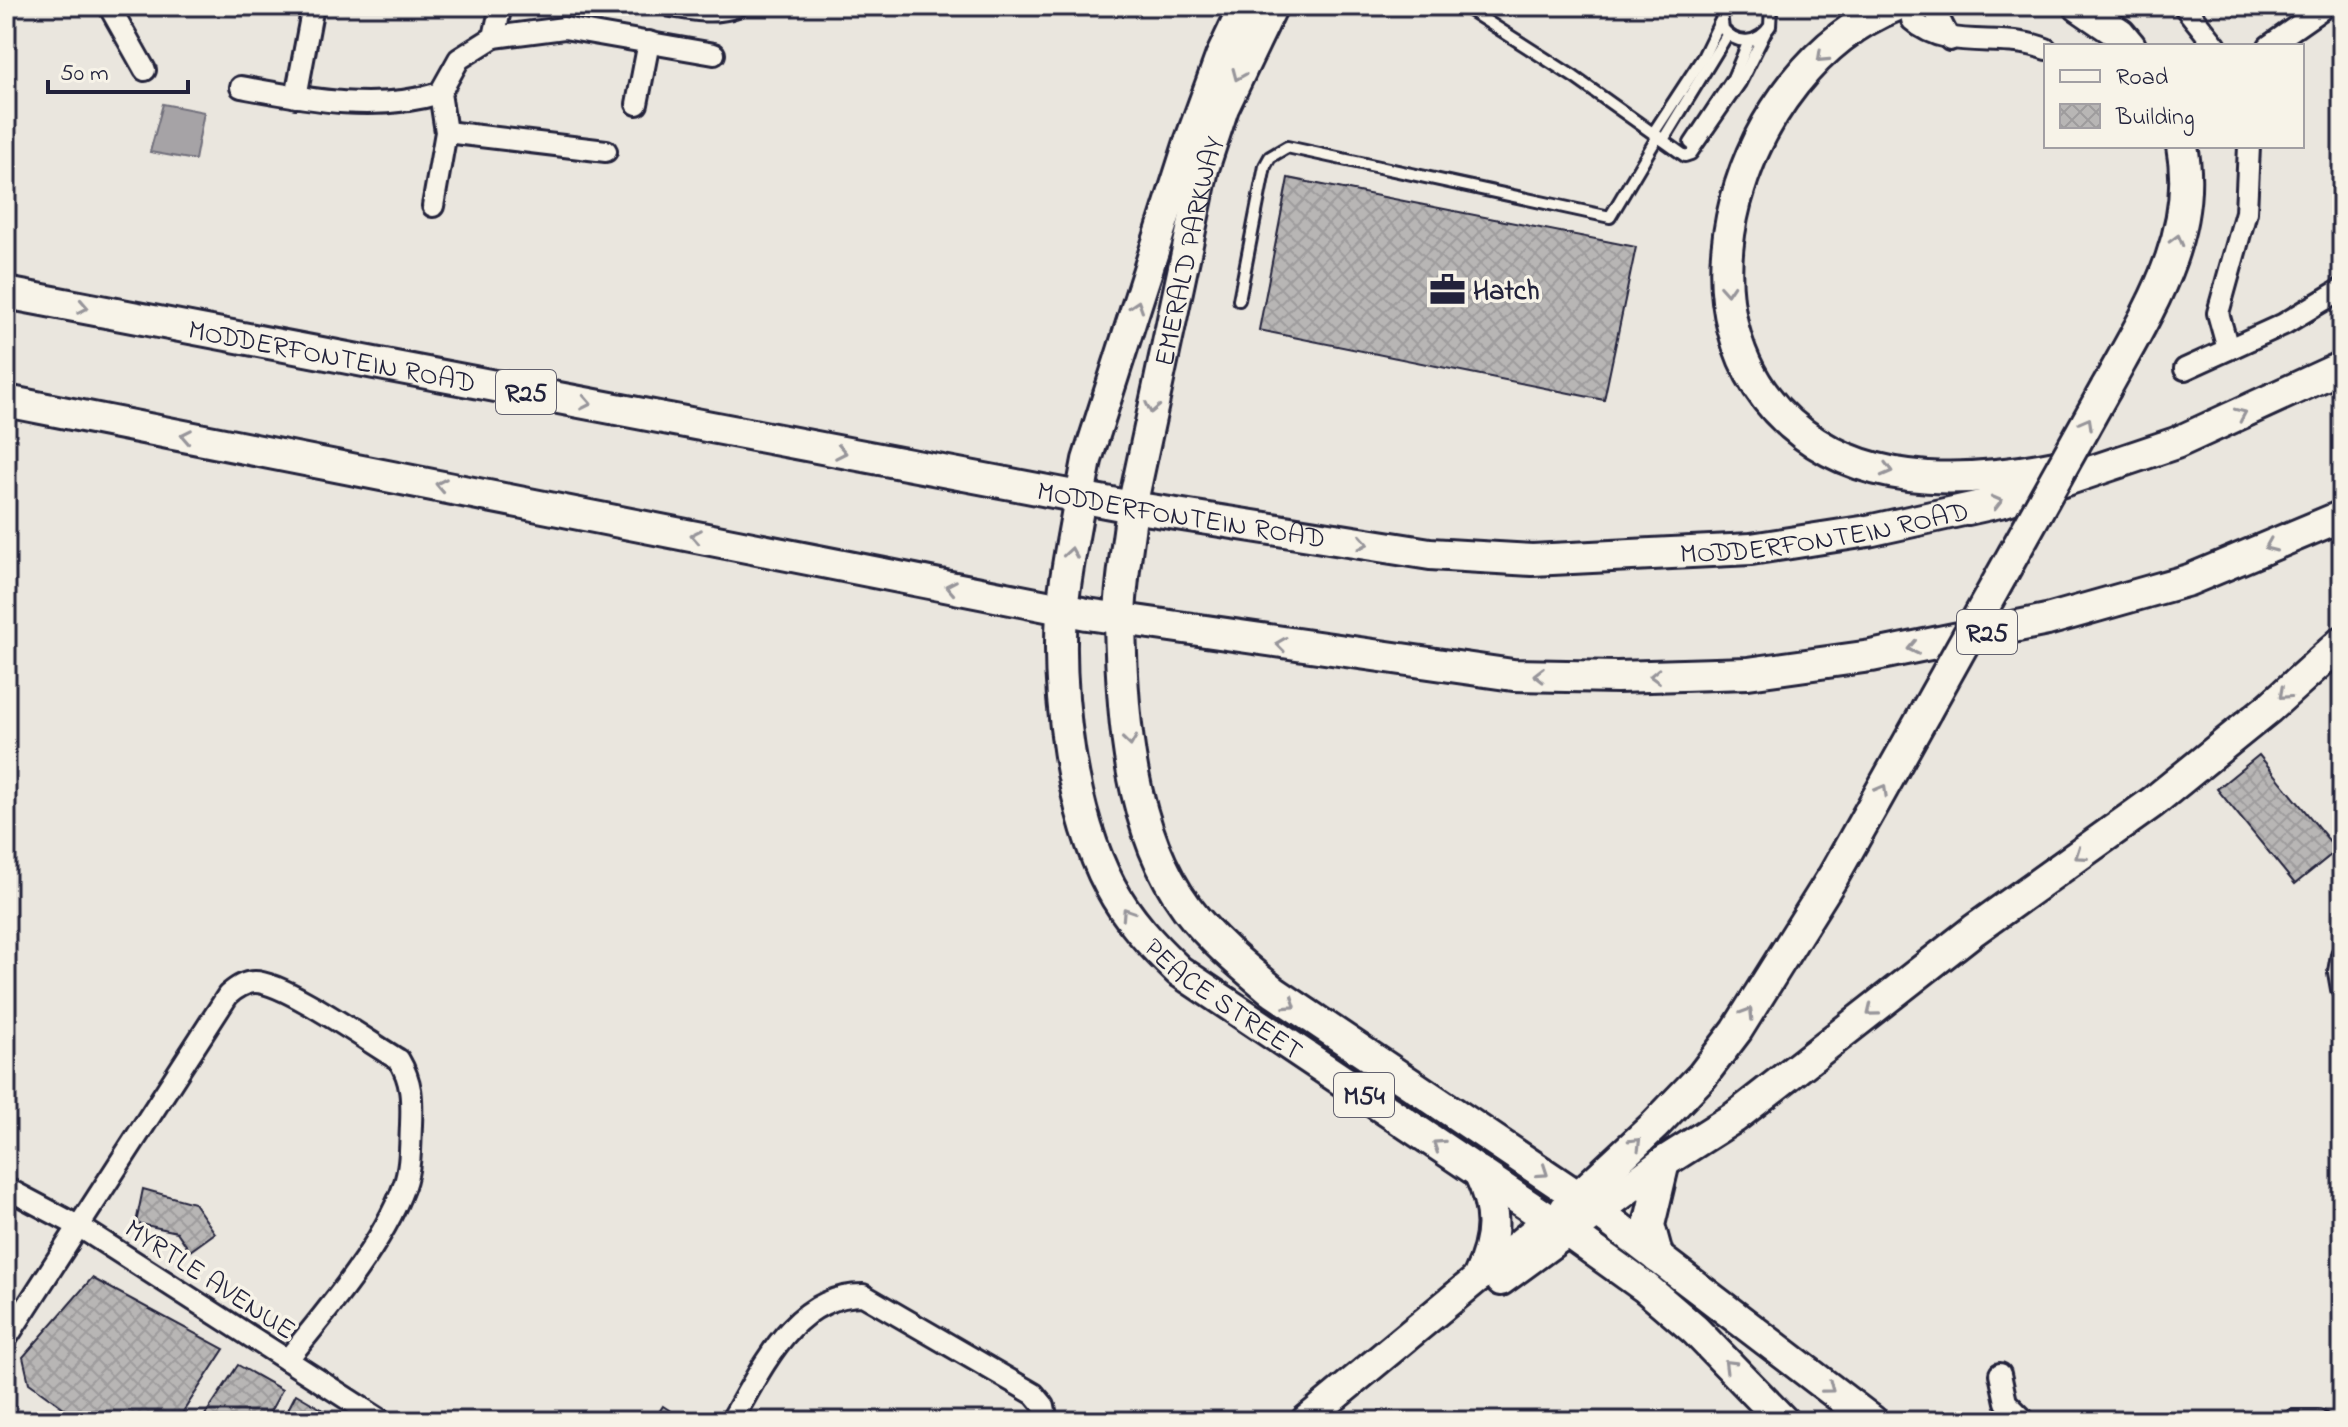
<svg xmlns="http://www.w3.org/2000/svg" width="2348" height="1427" viewBox="0 0 2348 1427" font-family="'Indie Flower',sans-serif">
<defs>
<pattern id="building-cross-hatch" width="8" height="8" patternUnits="userSpaceOnUse" patternTransform="scale(2)"><rect width="8" height="8" fill="#b8b6b5"/><path d="M0 0l8 8M0 8l8-8" fill="none" stroke="#9e9c9d"/></pattern>
</defs>
<rect width="100%" height="100%" fill="#eae6de"/>
<filter id="ink" filterUnits="userSpaceOnUse"><feTurbulence type="fractalNoise" baseFrequency=".0125" numOctaves="2"/><feDisplacementMap in="SourceGraphic" scale="16" xChannelSelector="R" yChannelSelector="G"/><feConvolveMatrix kernelMatrix="1 2 1 2 8 2 1 2 1" color-interpolation-filters="sRGB"/></filter>
<g filter="url(#ink)">
<polygon fill="#a6a3a6" stroke="#716f7b" stroke-width="2" points="163,104 204,112 195,160 150,152"/>
<g fill="url(#building-cross-hatch)" stroke="#22223b" stroke-width="2">
<polygon points="1288,178 1636,247 1604,400 1259,330"/>
<polygon points="2259,755 2337,850 2295,884 2217,789"/>
<polygon points="143,1189 194,1203 215,1233 190,1251 177,1232 136,1223"/>
<polygon points="92,1278 224,1349 177,1421 75,1416 29,1383 23,1357"/>
<polygon points="238,1365 282,1390 265,1421 201,1421"/>
<polygon points="296,1394 342,1421 282,1421"/>
<polygon points="663,1406 686,1421 653,1421"/>
</g>
<g fill="none" stroke-linecap="round" stroke-linejoin="round">
<defs>
<g id="lane">
<polyline points="1463,6 1574,77 1685,156 1691,154 1740,83 1765,33"/>
<path d="M1720,6L1723,29C1737,46 1758,44 1770,26L1771,6"/>
<polyline points="1654,132 1703,57 1720,22"/>
<polyline points="1663,140 1727,35"/>
<polyline points="1690,143 1733,78 1749,41"/>
<polyline points="1239,300 1265,166 1270,157 1287,147 1610,217 1658,136"/>
</g>
<g id="street">
<polyline points="109,6 145,70"/>
<path d="M671,6C693,10 716,14 737,6"/>
<polyline points="2184,6 2216,46"/>
<polyline points="1937,15 1950,40"/>
<path d="M1912,20C1949,53 2001,31 2046,49"/>
<polyline points="494,37 564,28 714,54"/>
<polyline points="2269,46 2326,6"/>
<path d="M241,87C306,99 375,113 440,93"/>
<polyline points="296,97 313,6"/>
<polyline points="637,104 649,42"/>
<polyline points="446,132 606,151"/>
<polyline points="433,206 446,132 440,93 459,59 494,37 501,6"/>
<polyline points="2228,349 2218,313 2246,212 2249,146"/>
<polyline points="2185,369 2284,324 2342,289"/>
<polyline points="2342,955 2339,972 2342,989"/>
<polyline points="6,1188 80,1227 382,1421"/>
<path d="M6,1339L228,995C236,988 244,982 255,982C285,982 370,1043 399,1060C412,1082 412,1099 411,1125C410,1145 411,1166 404,1186C382,1246 327,1311 287,1360"/>
<polyline points="2000,1374 2006,1402 2025,1421"/>
<path d="M731,1421C762,1369 793,1295 863,1295L1034,1394L1044,1406L1047,1421"/>
<polyline points="2293,1421 2318,1421"/>
</g>
<g id="secondary">
<polyline points="1080,497 1087,460 1189,142 1220,57 1244,6"/>
<path id="s1" d="M1132,507L1204,169L1224,108L1273,6"/>
<polyline points="1501,1281 1568,1232"/>
<polyline points="1305,1421 1549,1219"/>
</g>
<g id="primary">
<path d="M1895,6C1741,67 1655,323 1803,434C1877,490 1976,482 2061,465"/>
<polyline points="2079,6 2120,34 2130,46"/>
<path id="s2" d="M6,293L1132,507L1430,554L1532,560L1751,549L1868,531L2004,501L2176,443L2342,367"/>
<path d="M2106,388C2147,313 2199,235 2182,146"/>
<polyline points="6,401 1087,614 1513,675 1617,677 1748,673 1871,656 2047,620 2189,580 2342,516"/>
<path id="s3" d="M1080,497C1074,535 1065,574 1062,612C1057,694 1071,813 1110,886C1128,920 1152,945 1179,971L1568,1232L1646,1288L1695,1330L1783,1421"/>
<path d="M1132,507C1128,545 1120,584 1120,622C1122,716 1129,830 1187,908C1211,940 1244,967 1274,992L1580,1198L1872,1421"/>
<path d="M1479,1172C1497,1210 1497,1238 1479,1276"/>
<polyline points="1566,1208 1654,1126 1702,1076 1737,1030 1834,875 1926,711"/>
<polyline points="1582,1223 1664,1162 1735,1117 1974,930 2153,802 2269,708 2342,642"/>
<polyline points="1658,1258 1649,1225 1664,1162"/>
</g>
</defs>
<use href="#lane" stroke="#22223b" stroke-width="16"/>
<use href="#street" stroke="#22223b" stroke-width="26"/>
<use href="#secondary" stroke="#22223b" stroke-width="34"/>
<use href="#primary" stroke="#22223b" stroke-width="36"/>
<use href="#lane" stroke="#f7f3e8" stroke-width="10"/>
<use href="#street" stroke="#f7f3e8" stroke-width="20"/>
<use href="#secondary" stroke="#f7f3e8" stroke-width="28"/>
<use href="#primary" stroke="#f7f3e8" stroke-width="30"/>
<defs>
<polyline id="primary-bridge" points="1926,711 2106,388"/>
</defs>
<use href="#primary-bridge" stroke="#22223b" stroke-width="36" stroke-linecap="butt"/>
<use href="#primary-bridge" stroke="#f7f3e8" stroke-width="30"/>
</g>
<defs><path id="oneway-chevron" d="M-2-3.5L2.5 0L-2 3.5" fill="none" stroke-width="1.6" stroke-linecap="round" stroke-linejoin="round" transform="scale(2)"/></defs>
<g stroke="#97959a">
<use href="#oneway-chevron" transform="translate(1822 57) rotate(137)"/>
<use href="#oneway-chevron" transform="translate(1238 75) rotate(113)"/>
<use href="#oneway-chevron" transform="translate(2177 240) rotate(-75)"/>
<use href="#oneway-chevron" transform="translate(1727 290) rotate(86)"/>
<use href="#oneway-chevron" transform="translate(1137 306) rotate(-72)"/>
<use href="#oneway-chevron" transform="translate(83 307) rotate(11)"/>
<use href="#oneway-chevron" transform="translate(586 403) rotate(11)"/>
<use href="#oneway-chevron" transform="translate(1152 408) rotate(102)"/>
<use href="#oneway-chevron" transform="translate(2241 414) rotate(-24)"/>
<use href="#oneway-chevron" transform="translate(2087 423) rotate(-61)"/>
<use href="#oneway-chevron" transform="translate(186 436) rotate(-169)"/>
<use href="#oneway-chevron" transform="translate(841 452) rotate(11)"/>
<use href="#oneway-chevron" transform="translate(1887 470) rotate(15)"/>
<use href="#oneway-chevron" transform="translate(441 485) rotate(-169)"/>
<use href="#oneway-chevron" transform="translate(1997 502) rotate(-14)"/>
<use href="#oneway-chevron" transform="translate(696 536) rotate(-169)"/>
<use href="#oneway-chevron" transform="translate(1363 543) rotate(9)"/>
<use href="#oneway-chevron" transform="translate(2270 546) rotate(157)"/>
<use href="#oneway-chevron" transform="translate(1071 553) rotate(-81)"/>
<use href="#oneway-chevron" transform="translate(951 587) rotate(-169)"/>
<use href="#oneway-chevron" transform="translate(1281 644) rotate(-172)"/>
<use href="#oneway-chevron" transform="translate(1913 648) rotate(168)"/>
<use href="#oneway-chevron" transform="translate(1539 675) rotate(-179)"/>
<use href="#oneway-chevron" transform="translate(1655 676) rotate(178)"/>
<use href="#oneway-chevron" transform="translate(2284 694) rotate(138)"/>
<use href="#oneway-chevron" transform="translate(1130 741) rotate(82)"/>
<use href="#oneway-chevron" transform="translate(1882 790) rotate(-61)"/>
<use href="#oneway-chevron" transform="translate(2080 855) rotate(145)"/>
<use href="#oneway-chevron" transform="translate(1127 913) rotate(-123)"/>
<use href="#oneway-chevron" transform="translate(1291 1004) rotate(34)"/>
<use href="#oneway-chevron" transform="translate(1872 1011) rotate(141)"/>
<use href="#oneway-chevron" transform="translate(1748 1013) rotate(-58)"/>
<use href="#oneway-chevron" transform="translate(1636 1143) rotate(-45)"/>
<use href="#oneway-chevron" transform="translate(1438 1145) rotate(-146)"/>
<use href="#oneway-chevron" transform="translate(1543 1172) rotate(34)"/>
<use href="#oneway-chevron" transform="translate(1729 1365) rotate(-135)"/>
<use href="#oneway-chevron" transform="translate(1829 1388) rotate(37)"/>
</g>
</g>
<defs>
<symbol id="office-bare" viewBox="-9 -9 18 18"><path d="M-6-3h4V-5.5h4V-3h4V5H-6ZM-1-4.5V-3h2v-1.5ZM-6 0V1H6V0Z" fill="#22223b" stroke="#f7f3e8" stroke-width="2.5" paint-order="stroke"/></symbol>
</defs>
<g fill-rule="evenodd">
<use href="#office-bare" x="1422" y="264" width="51" height="51"/>
</g>
<g text-anchor="middle" stroke-width="7" stroke-linejoin="round" paint-order="stroke">
<g fill="#f7f3e8" stroke="#62616f" stroke-width="2">
<rect x="496" y="370" width="60" height="44" rx="6"/>
<rect x="1957" y="610" width="60" height="44" rx="6"/>
<rect x="1334" y="1073" width="60" height="44" rx="6"/>
</g>
<g font-size="26" font-weight="bold" fill="#22223b">
<text x="526" y="401">R25</text>
<text x="1987" y="641">R25</text>
<text x="1364" y="1104">M54</text>
</g>
<g font-size="28" fill="#22223b" stroke="#f7f3e8">
<text dy="10" stroke="none"><textPath href="#s1" startOffset="262">EMERALD PARKWAY</textPath></text>
<text dy="10" stroke="none"><textPath href="#s2" startOffset="332">MODDERFONTEIN ROAD</textPath></text>
<text dy="10" stroke="none"><textPath href="#s2" startOffset="1196">MODDERFONTEIN ROAD</textPath></text>
<text dy="10" stroke="none"><textPath href="#s2" startOffset="1844">MODDERFONTEIN ROAD</textPath></text>
<text dy="10" stroke="none"><textPath href="#s3" startOffset="560">PEACE STREET</textPath></text>
<text transform="translate(211 1278) rotate(33)" y="10">MYRTLE AVENUE</text>
</g>
<g font-size="28" font-weight="bold" fill="#22223b" stroke="#f7f3e8" text-anchor="start">
<text x="1473" y="299">Hatch</text>
</g>
</g>
<rect width="2348" height="1427" fill="none" stroke="#f7f3e8" stroke-width="32"/>
<rect x="16" y="16" width="2316" height="1395" fill="none" stroke="#22223b" stroke-width="3" filter="url(#ink)"/>
<rect x="2044" y="44" width="260" height="104" fill="#f7f3e8" stroke="#a29fa3" stroke-width="2"/>
<rect x="2060" y="70" width="40" height="12" fill="#f7f3e8" stroke="#a29fa3" stroke-width="2"/>
<text x="2116" y="84" font-size="24" fill="#22223b">Road</text>
<rect x="2060" y="104" width="40" height="24" fill="url(#building-cross-hatch)" stroke="#a29fa3" stroke-width="2"/>
<text x="2116" y="124" font-size="24" fill="#22223b">Building</text>
<path d="M48 80v12h140v-12" fill="none" stroke="#22223b" stroke-width="4"/>
<text x="60" y="80" font-size="24" fill="#22223b" stroke="#f7f3e8" stroke-width="6" paint-order="stroke">50 m</text>
</svg>
